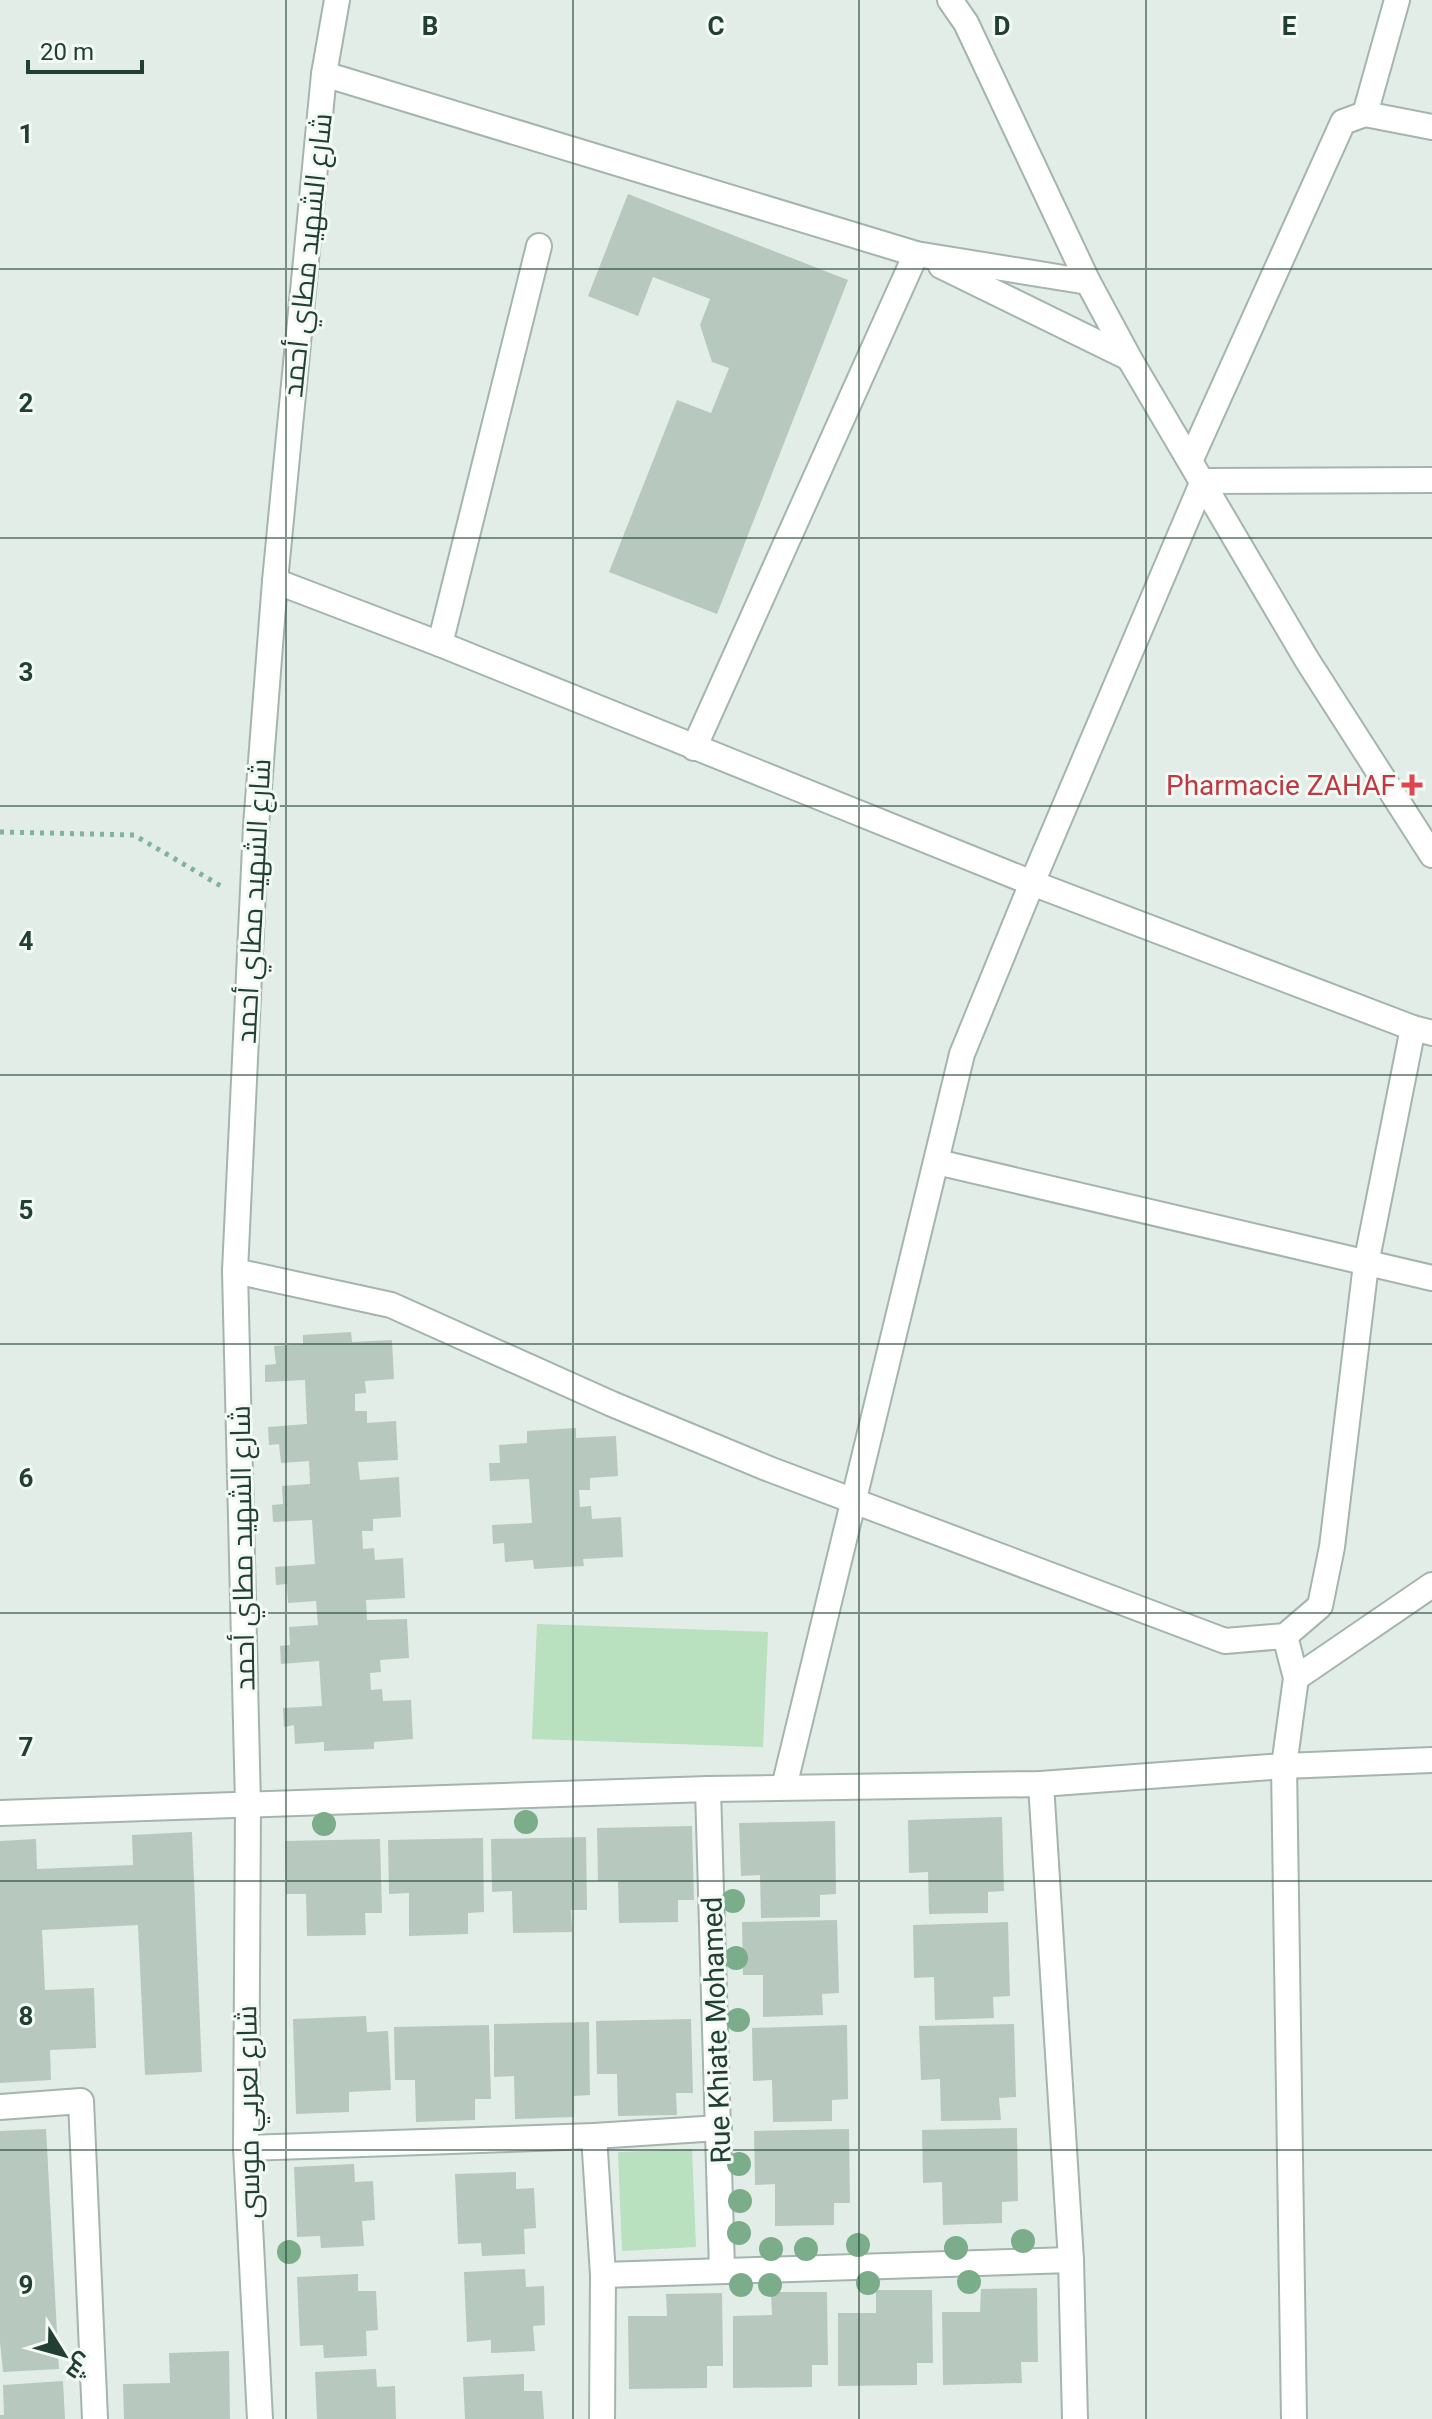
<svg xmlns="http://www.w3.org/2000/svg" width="1432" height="2419" viewBox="0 0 1432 2419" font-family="Roboto,Cairo,sans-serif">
<rect width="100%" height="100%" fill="#e2ede7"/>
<g fill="#b9e0bf">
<polygon points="537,1624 768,1632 763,1747 532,1739"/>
<polygon points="692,2149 696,2247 622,2251 618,2152"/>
</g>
<g fill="#b7c8bf">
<polygon points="628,194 848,280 717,614 609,572 677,400 711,413 729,368 712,362 700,325 710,299 653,277 638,316 588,296"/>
<polygon points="351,1332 352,1342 392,1340 394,1379 365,1381 366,1393 355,1394 355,1411 367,1411 367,1423 396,1421 398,1460 358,1462 360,1480 399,1477 401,1517 373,1519 373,1531 362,1531 363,1549 374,1548 375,1560 403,1558 405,1598 366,1600 367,1620 407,1619 409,1658 380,1660 381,1672 370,1673 371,1690 382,1689 383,1701 411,1700 413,1739 374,1742 374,1749 324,1751 324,1742 295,1744 294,1725 284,1727 283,1708 322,1706 319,1661 281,1664 280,1646 290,1645 289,1627 318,1625 316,1601 288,1603 287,1584 276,1585 275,1567 315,1564 312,1520 273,1522 272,1505 283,1504 282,1486 310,1484 309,1461 281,1463 279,1444 269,1445 268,1427 307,1424 305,1380 265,1382 265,1365 276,1364 274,1346 303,1344 303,1335"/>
<polygon points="576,1428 576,1438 616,1436 618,1476 590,1478 590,1490 579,1490 580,1507 591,1506 592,1519 621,1517 623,1557 583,1559 584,1566 534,1569 533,1560 505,1562 504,1543 493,1544 492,1525 532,1523 529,1479 490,1481 489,1463 500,1463 499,1445 527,1443 527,1431"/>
<polygon points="1002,1817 1004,1891 988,1892 988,1913 929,1914 928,1872 909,1873 908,1820"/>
<polygon points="835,1821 836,1894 820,1895 820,1917 761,1918 760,1875 741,1876 739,1823"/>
<polygon points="692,1826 694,1900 678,1900 678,1922 619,1923 618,1881 598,1881 597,1828"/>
<polygon points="192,1832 202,2072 145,2075 138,1925 42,1930 45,1990 94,1988 96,2048 50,2050 51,2080 0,2083 0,1841 36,1839 37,1869 133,1865 132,1835"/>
<polygon points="586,1837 587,1910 571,1910 572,1932 513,1933 512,1891 492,1892 491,1839"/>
<polygon points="483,1838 484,1912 468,1913 468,1934 409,1936 409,1893 389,1894 388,1840"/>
<polygon points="380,1839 382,1913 365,1913 366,1935 307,1936 306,1894 286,1894 285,1841"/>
<polygon points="837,1920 839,1993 822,1994 823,2015 763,2017 763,1975 743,1975 742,1922"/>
<polygon points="1008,1922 1010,1996 993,1997 994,2018 935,2020 934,1977 914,1978 913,1925"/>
<polygon points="366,2016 367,2032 388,2031 391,2090 349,2092 349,2112 296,2114 293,2019"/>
<polygon points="691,2019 693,2093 676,2093 677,2115 618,2116 617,2074 597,2074 596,2021"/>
<polygon points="589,2022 590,2095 574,2096 574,2117 515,2119 514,2076 494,2077 494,2024"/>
<polygon points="1014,2024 1016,2097 999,2098 1001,2120 941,2121 940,2079 921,2080 919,2026"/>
<polygon points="489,2025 491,2099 475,2099 475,2120 416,2122 415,2080 395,2080 394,2027"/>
<polygon points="847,2025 848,2099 832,2100 832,2121 773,2122 772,2080 753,2081 752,2028"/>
<polygon points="1017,2128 1018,2201 1002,2202 1002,2223 943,2225 942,2182 923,2183 922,2130"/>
<polygon points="46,2129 59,2369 3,2372 0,2342 0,2131"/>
<polygon points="849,2129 850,2203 834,2203 834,2225 775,2226 775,2184 755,2185 754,2131"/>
<polygon points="354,2164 355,2182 373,2181 375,2220 362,2221 364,2246 321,2248 320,2236 297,2237 294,2167"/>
<polygon points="516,2172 516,2189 534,2188 536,2228 524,2229 525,2254 482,2256 481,2243 458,2244 455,2174"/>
<polygon points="525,2269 526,2287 544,2286 545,2325 533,2326 535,2351 491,2353 491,2340 467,2342 464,2272"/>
<polygon points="358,2274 358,2291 376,2291 378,2330 366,2331 367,2356 324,2358 323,2345 300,2346 297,2277"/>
<polygon points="1037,2288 1038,2362 1021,2362 1022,2383 943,2385 942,2312 980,2312 981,2289"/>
<polygon points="876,2290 932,2290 933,2363 917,2363 917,2385 838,2386 838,2313 876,2313"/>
<polygon points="771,2292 827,2292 828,2365 812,2365 812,2387 733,2388 733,2316 772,2315"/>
<polygon points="722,2293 723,2366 707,2366 707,2388 629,2389 628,2316 667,2316 666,2294"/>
<polygon points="229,2351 230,2419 124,2419 123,2384 170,2383 169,2353"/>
<polygon points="376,2369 377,2387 395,2386 396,2419 317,2419 315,2372"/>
<polygon points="524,2374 524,2391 542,2391 544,2419 465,2419 463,2377"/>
<polygon points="63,2381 65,2419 0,2419 0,2415 4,2415 3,2385"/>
</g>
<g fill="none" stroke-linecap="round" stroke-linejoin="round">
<defs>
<g id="minor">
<polyline points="950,0 966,23 1088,282 1129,358 1307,660 1432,855"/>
<polyline points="1397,0 1365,114 1432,127"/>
<polyline points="324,74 916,254 1088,282"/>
<polyline points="941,266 1129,358"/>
<polyline points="1191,459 1343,122 1365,114"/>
<polyline points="275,581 440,644 1032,883 1413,1028 1432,1033"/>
<polyline points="440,644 539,246"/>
<polyline points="694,748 916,254"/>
<polyline points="937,1162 1432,1278"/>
<polyline points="235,1271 391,1305 612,1404 769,1469 1225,1641 1285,1636 1320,1606 1332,1547 1366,1264 1413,1028"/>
<polyline points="1285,1636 1296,1678 1284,1766 1294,2419"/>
<polyline points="1296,1678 1432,1585"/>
<polyline points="1041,1784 1071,2260 1075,2419"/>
<polyline points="784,1787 962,1054 1032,883 1203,481 1432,480"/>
<polyline points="708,1789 722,2270"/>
<polyline points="0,1813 708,1789 1041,1784 1284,1766 1432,1760"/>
<polyline points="0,2107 81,2101 95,2419"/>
<polyline points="594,2136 603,2275 602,2419"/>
<polyline points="246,2148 594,2136 719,2128"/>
<polyline points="603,2275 1071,2260"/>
<polyline points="260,2419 246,2148 248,1805 235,1271 256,826 275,581 324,74 337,0"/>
</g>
</defs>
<use href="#minor" stroke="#a4b5ad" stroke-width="28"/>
<polyline stroke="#80b39c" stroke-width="5" stroke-dasharray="4 6" stroke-linecap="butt" points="0,832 134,835 221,886"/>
<use href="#minor" stroke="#fff" stroke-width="24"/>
</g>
<g fill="#7cad8a">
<circle cx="526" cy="1822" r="12"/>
<circle cx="324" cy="1824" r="12"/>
<circle cx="733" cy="1901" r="12"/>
<circle cx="736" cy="1958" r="12"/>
<circle cx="738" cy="2020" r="12"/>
<circle cx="739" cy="2164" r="12"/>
<circle cx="740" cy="2201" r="12"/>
<circle cx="739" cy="2233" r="12"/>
<circle cx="1023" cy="2241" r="12"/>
<circle cx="858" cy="2245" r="12"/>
<circle cx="956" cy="2248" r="12"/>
<circle cx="771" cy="2249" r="12"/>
<circle cx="806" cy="2249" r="12"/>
<circle cx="289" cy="2252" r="12"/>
<circle cx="969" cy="2282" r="12"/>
<circle cx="868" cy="2283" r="12"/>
<circle cx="741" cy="2285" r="12"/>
<circle cx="770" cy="2285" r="12"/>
</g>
<path fill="none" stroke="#213f33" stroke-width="2" stroke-opacity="0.55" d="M286,0V2419M573,0V2419M859,0V2419M1146,0V2419M0,269H1432M0,538H1432M0,806H1432M0,1075H1432M0,1344H1432M0,1613H1432M0,1881H1432M0,2150H1432"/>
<path fill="#e0444e" stroke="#f3f9f5" stroke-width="3" d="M1408 773h8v8h8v8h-8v8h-8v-8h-8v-8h8z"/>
<g text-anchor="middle" stroke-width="6" stroke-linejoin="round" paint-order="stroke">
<g font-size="28" fill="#213f33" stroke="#f3f9f5">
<text transform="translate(307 255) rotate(-84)" y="10">شارع الشهيد مطاي أحمد</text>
<text transform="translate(253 901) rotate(-87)" y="10">شارع الشهيد مطاي أحمد</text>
<text transform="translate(242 1548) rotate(-91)" y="10">شارع الشهيد مطاي أحمد</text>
<text transform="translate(716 2030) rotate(-92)" y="10">Rue Khiate Mohamed</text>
<text transform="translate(248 2112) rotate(-91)" y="10">شارع لعربي موسى</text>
</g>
<g font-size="28" fill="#be3a42" stroke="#f3f9f5" text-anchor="end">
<text x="1396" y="795">Pharmacie ZAHAF</text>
</g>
</g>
<g font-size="26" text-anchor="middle" font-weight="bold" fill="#213f33" stroke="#f3f9f5" stroke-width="6" stroke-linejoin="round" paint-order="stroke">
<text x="430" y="35">B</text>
<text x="716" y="35">C</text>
<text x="1002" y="35">D</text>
<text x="1289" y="35">E</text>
<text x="26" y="143">1</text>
<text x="26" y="412">2</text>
<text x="26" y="681">3</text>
<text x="26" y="950">4</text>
<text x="26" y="1219">5</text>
<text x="26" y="1487">6</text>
<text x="26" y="1756">7</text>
<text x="26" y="2025">8</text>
<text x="26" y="2294">9</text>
</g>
<g transform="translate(64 2355) rotate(127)" stroke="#f3f9f5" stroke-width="6" paint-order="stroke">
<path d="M0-6L14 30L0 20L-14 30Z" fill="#213f33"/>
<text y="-12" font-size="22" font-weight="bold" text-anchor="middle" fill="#213f33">ش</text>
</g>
<path d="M28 60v12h114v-12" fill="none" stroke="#213f33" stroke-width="4"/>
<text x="40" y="60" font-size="24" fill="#213f33" stroke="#f3f9f5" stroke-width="6" paint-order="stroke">20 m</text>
</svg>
